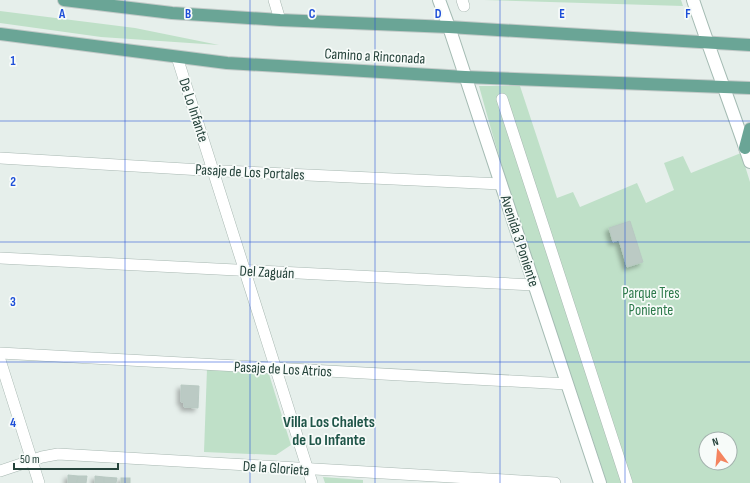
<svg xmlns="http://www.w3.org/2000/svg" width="750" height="483" viewBox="0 0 750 483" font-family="'Sofia Sans Condensed',sans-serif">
<defs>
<filter id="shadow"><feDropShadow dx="-3.5" dy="3.5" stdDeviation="2" flood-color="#0004"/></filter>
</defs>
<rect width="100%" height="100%" fill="#e6efeb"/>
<g fill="#bfe0c8" fill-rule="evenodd">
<polygon points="484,0 681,0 683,6"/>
<polygon points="0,11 135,28 219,45 101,37 0,23"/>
<path d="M479,86H520L557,198L573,192L580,207L637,183L646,203L674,190L664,163L683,156L691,173L741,153L750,182V483H607C564,351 515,220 479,86ZM706,439H730V463H706Z"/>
<polygon points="207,369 268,371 291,445 276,455 204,452"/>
<polygon points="323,477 363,480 363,483 325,483"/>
</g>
<g fill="#bbcac4" stroke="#b8c9c2" filter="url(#shadow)">
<polygon points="630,221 643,262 627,267 619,240 613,242 609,228"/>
<polygon points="181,385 199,386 198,408 184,407 184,402 181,402"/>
<polygon points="68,475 78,476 77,483 68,483"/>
<polygon points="78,476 87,476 86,483 77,483"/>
<polygon points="95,476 104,477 104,483 95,483"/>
<polygon points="104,477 117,478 116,483 104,483"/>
<rect x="121" y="478" width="9" height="5"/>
</g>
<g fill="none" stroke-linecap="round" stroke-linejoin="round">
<defs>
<g id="street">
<polyline points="274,0 280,20"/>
<polyline points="462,0 464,6"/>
<polyline points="177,57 312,483"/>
<polyline points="502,99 627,483"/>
<polyline points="0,158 202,170 501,184"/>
<polyline points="0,258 534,285"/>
<polyline points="0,353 567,384"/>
<polyline points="0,360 39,483"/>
<polyline points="0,471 42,457 58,454 555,483"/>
</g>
<g id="secondary">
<polyline points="439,0 449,27 600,483"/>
<path d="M693,0C711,54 732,108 750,162"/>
</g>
<g id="primary">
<polyline points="64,0 172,13 280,20 449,27 750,45"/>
<polyline points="0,34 227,63 465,77 750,88"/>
<polyline points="745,148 750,129"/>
</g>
</defs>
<use href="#street" stroke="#a8b8b2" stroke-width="12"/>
<use href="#secondary" stroke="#a4bbb3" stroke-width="14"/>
<use href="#primary" stroke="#c2cac8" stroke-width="14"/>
<use href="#street" stroke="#fff" stroke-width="11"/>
<use href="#secondary" stroke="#fff" stroke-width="12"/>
<use href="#primary" stroke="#6aa596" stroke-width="12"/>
</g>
<path fill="none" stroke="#1d4ed8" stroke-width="1" stroke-opacity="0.55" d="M125,0V483M250,0V483M375,0V483M500,0V483M625,0V483M0,121H750M0,242H750M0,362H750"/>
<g text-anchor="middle" stroke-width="3.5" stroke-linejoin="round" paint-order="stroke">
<g font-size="15" fill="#24423a" stroke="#f7fbf9">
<text transform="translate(375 56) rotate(3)" y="5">Camino a Rinconada</text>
<text transform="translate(194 110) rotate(72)" y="5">De Lo Infante</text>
<text transform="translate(250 172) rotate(3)" y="5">Pasaje de Los Portales</text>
<text transform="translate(520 241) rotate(72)" y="5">Avenida 3 Poniente</text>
<text transform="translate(267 272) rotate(3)" y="5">Del Zaguán</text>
<text transform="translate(283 369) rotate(3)" y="5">Pasaje de Los Atrios</text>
<text transform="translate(276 468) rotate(4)" y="5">De la Glorieta</text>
</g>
<g font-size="15" fill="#2d7a4b" stroke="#f7fbf9">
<text x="651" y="298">Parque Tres<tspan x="651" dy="17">Poniente</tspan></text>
</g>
<g font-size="16" font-weight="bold" fill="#1f5548" stroke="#f7fbf9">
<text x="329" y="427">Villa Los Chalets<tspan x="329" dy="18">de Lo Infante</tspan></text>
</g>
</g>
<g font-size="13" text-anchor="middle" font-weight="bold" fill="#1d4ed8" stroke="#f7fbf9" stroke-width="3.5" stroke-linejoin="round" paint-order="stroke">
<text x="62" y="18">A</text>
<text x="188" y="18">B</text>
<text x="312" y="18">C</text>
<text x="438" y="18">D</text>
<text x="562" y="18">E</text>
<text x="688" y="18">F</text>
<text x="13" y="65">1</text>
<text x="13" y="186">2</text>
<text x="13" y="306">3</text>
<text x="13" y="427">4</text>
</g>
<g transform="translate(718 451) rotate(344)"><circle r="19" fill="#f7fbf9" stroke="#a3b1ad"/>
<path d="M0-3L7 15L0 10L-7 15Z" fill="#f4845f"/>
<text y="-6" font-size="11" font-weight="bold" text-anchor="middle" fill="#24423a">N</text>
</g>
<path d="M14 463v6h104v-6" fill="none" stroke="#24423a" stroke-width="2"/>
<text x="20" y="463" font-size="12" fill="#24423a" stroke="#f7fbf9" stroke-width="3" paint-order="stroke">50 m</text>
</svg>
